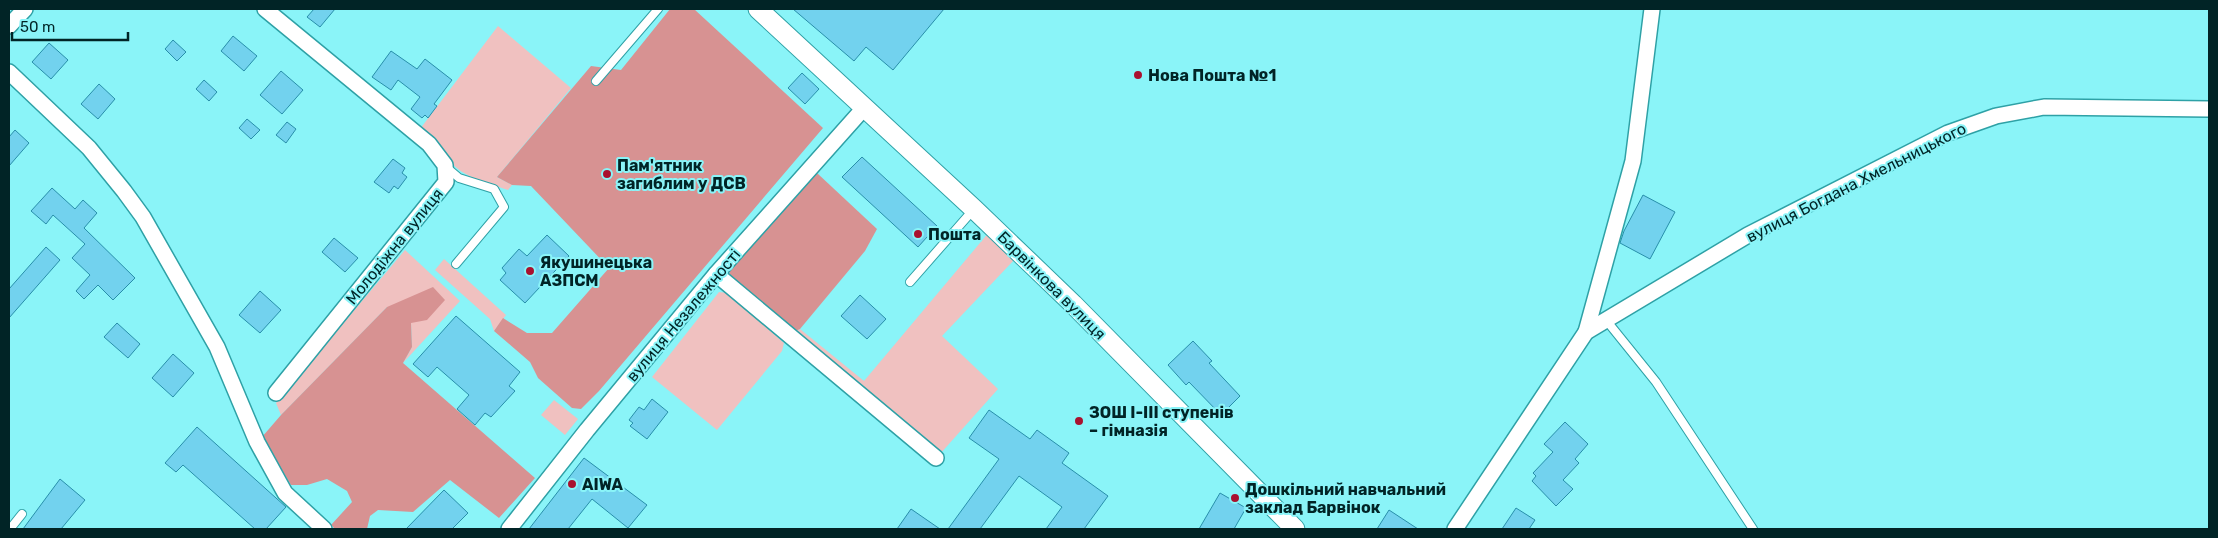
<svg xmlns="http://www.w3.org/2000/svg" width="2218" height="538" viewBox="0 0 2218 538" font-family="Rubik,sans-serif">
<rect width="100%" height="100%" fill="#8af4f8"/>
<g fill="#f0c1c0">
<path d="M498,26L571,88L497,177L512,185L508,190C494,185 477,181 464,173C448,164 436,142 420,129Z"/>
<polygon points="990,231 1015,259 942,336 998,389 940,454 793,332 800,329 864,381"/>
<polygon points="405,250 460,301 403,363 412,347 411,323 387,307 281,415 276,403"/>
<polygon points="444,259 506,315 494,331 490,319 435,270"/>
<polygon points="719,292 728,293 784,343 782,351 717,430 652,377"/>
<polygon points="554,400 578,419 565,435 541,415"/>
</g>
<g fill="#d79292">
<polygon points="670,9 694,9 823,128 599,391 581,409 572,408 538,378 530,362 494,331 503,318 527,333 552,333 609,268 531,186 512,185 497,177 591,66 621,70"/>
<polygon points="817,173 877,229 865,251 800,329 793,332 728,279 730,270"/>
<polygon points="433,287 445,300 427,320 411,323 412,347 403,363 535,478 499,518 450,480 413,512 378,510 370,516 367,529 335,529 331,525 352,502 347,491 327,479 307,485 291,485 262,437 281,415 387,307"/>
</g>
<g fill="#72d2ee" stroke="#288faa">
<polygon points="314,9 335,9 320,27 307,17"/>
<polygon points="793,9 944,9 893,70 866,47 854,61"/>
<polygon points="233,36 257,56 244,71 221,51"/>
<polygon points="173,40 186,52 177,61 165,49"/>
<polygon points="49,43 68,60 51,79 32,62"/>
<polygon points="391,51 417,69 425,59 452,80 434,104 437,106 428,118 425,115 422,118 411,109 420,97 398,80 391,90 372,77"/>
<polygon points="281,71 303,90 282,114 260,95"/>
<polygon points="802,73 819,89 805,104 788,88"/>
<polygon points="204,80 217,92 209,101 196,89"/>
<polygon points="99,84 115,99 98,119 81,104"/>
<polygon points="247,119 260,130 251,139 239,128"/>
<polygon points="287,122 296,129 286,143 276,135"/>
<polygon points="15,130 29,143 9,166 9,137"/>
<polygon points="862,157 937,226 918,247 842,177"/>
<polygon points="393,159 405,168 402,173 407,177 398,189 394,186 389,193 374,182"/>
<polygon points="52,188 75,209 83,200 97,213 84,228 135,278 113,300 98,285 84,299 76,291 90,275 72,258 85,244 53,215 46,224 31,211"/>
<polygon points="1643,195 1675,212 1650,259 1620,243 1624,231"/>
<polygon points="547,235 569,256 525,303 500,280 506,273 502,268 519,249 527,256"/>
<polygon points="334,238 358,258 345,272 322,252"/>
<polygon points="46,247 60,260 9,318 9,289"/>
<polygon points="260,291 281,310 260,333 239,315"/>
<polygon points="860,295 886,319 867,339 841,316"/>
<polygon points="456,316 520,372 509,386 515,391 491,417 485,413 475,425 457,409 469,395 437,367 428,377 413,364"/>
<polygon points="117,323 140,344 128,358 104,337"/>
<polygon points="1193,341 1212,361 1209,363 1240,396 1221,415 1189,382 1186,385 1168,365"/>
<polygon points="173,354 194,373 173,397 152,378"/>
<polygon points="652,399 668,412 647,439 630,426 633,423 629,420 639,407 644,410"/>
<polygon points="989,410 1030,439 1037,430 1069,453 1062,463 1108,496 1084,529 1046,529 1062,507 1019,476 980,529 948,529 999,459 969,438"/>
<polygon points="1565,422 1588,444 1575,459 1579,463 1563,480 1573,489 1556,506 1532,481 1536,476 1533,473 1553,452 1544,444"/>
<polygon points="197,427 286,507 266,529 255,529 183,465 176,472 165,463"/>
<polygon points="584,458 647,505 628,528 592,499 568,529 529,529"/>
<polygon points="60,479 85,500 61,529 23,529"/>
<polygon points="444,490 468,513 452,529 406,529"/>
<polygon points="1220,493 1246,508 1234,529 1199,529"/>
<polygon points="1516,508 1535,520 1529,529 1502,529"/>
<polygon points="911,509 940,529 897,529"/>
<polygon points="1389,510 1418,529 1377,529"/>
</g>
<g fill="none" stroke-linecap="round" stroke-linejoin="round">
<defs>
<g id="service">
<polyline points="596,81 658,9"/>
<polyline points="446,167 459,178 494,189 504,207 456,264"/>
<polyline points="910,282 974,209"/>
<polyline points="1606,320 1656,382 1753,529"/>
<polyline points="10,529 22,514"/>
</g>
<g id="minor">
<polyline points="265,9 429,144 445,165 446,182 276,393"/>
<polyline points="9,26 25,9"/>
<polyline points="9,72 89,148 124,191 143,217 217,347 257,442 285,493 324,529"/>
<polyline points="716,274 936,458"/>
<polyline points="1586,332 1633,161 1652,9"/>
<polyline points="509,529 587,430 716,274 864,108"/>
<polyline points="1455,529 1586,332 1748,235 1948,133 1996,116 2044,107 2209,109"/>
</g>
<polyline id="tertiary" points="758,9 974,209 1073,304 1295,529"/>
</defs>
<use href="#service" stroke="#2ea1a6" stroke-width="10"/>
<use href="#minor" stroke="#2ea1a6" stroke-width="18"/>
<use href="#tertiary" stroke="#2ea1a6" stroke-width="21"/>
<use href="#service" stroke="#fff" stroke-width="8"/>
<use href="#minor" stroke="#fff" stroke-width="15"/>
<use href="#tertiary" stroke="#fff" stroke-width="19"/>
</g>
<g fill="#a9112f" stroke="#8af4f8" stroke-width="2">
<circle cx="1138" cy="75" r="5"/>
<circle cx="607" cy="174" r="5"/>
<circle cx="918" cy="234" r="5"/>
<circle cx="530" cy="271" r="5"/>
<circle cx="1079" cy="421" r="5"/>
<circle cx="572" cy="484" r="5"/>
<circle cx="1235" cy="498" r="5"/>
</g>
<g text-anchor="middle" stroke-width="4" stroke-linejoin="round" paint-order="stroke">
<g font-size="16" font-weight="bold" fill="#012426" stroke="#8af4f8" text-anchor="start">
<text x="1148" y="81">Нова Пошта №1</text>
<text x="617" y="171">Пам'ятник<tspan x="617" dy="18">загиблим у ДСВ</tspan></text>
<text x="928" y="240">Пошта</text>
<text x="540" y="268">Якушинецька<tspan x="540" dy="18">АЗПСМ</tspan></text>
<text x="1089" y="418">ЗОШ І-ІІІ ступенів<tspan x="1089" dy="18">– гімназія</tspan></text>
<text x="582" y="490">AIWA</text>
<text x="1245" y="495">Дошкільний навчальний<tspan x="1245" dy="18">заклад Барвінок</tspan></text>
</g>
<g font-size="16" fill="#012426" stroke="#8af4f8">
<text transform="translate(1856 182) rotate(-27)" y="6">вулиця Богдана Хмельницького</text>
<text transform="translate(394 246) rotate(-51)" y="6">Молодіжна вулиця</text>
<text transform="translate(1052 285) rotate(45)" y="6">Барвінкова вулиця</text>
<text transform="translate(683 315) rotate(-50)" y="6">вулиця Незалежності</text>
</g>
</g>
<rect width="2218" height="538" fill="none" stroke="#012426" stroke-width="20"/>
<path d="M12 32v8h116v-8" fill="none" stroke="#012426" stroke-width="2.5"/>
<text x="20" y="32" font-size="15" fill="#012426" stroke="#8af4f8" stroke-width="4" paint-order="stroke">50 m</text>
</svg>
